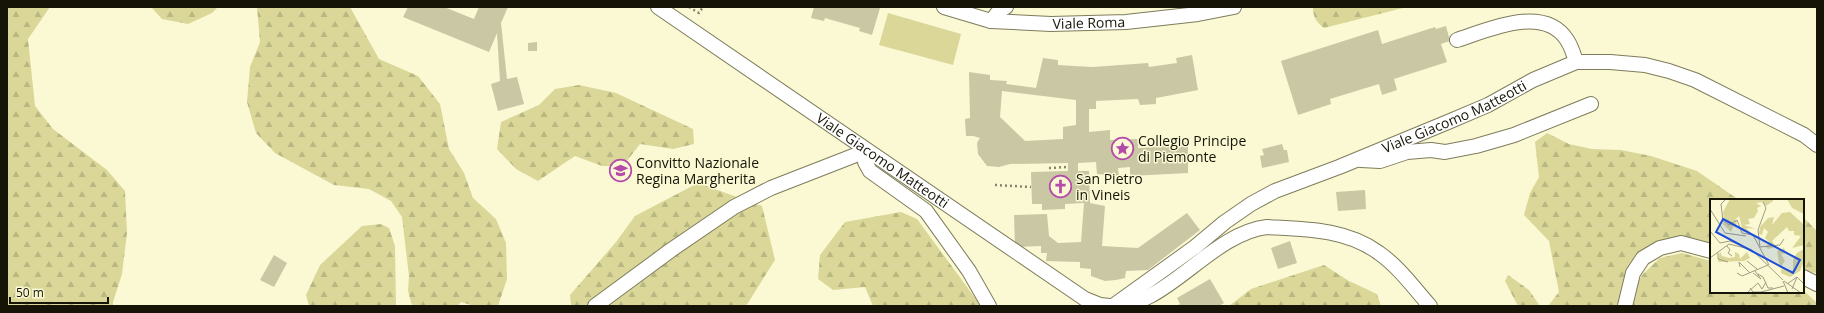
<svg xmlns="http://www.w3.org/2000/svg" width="1824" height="313" viewBox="0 0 1824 313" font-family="'Open Sans',sans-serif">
<defs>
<pattern id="forest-firs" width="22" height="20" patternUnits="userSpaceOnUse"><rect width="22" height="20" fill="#dad799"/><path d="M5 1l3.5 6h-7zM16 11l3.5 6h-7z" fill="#bab882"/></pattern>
</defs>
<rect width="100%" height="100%" fill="#fbf9d4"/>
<g fill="url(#forest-firs)">
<polygon points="7,7 50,7 28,39 35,106 53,129 107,170 125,191 127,233 122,274 113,302 113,306 7,306"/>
<polygon points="151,7 218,7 212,13 188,24 162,19"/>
<polygon points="257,7 350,7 379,59 418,76 440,104 449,149 464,173 473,198 496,219 506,243 507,279 498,306 474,306 461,302 458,306 412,306 408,291 409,276 402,217 391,201 369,189 334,185 275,153 256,133 247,102 250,67 260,42"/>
<path d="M1313,7H1407L1324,28C1316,22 1313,17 1313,7Z"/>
<polygon points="579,85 616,93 693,129 694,144 673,149 640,144 623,166 602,166 575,156 538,181 516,169 497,149 501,122 539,105 555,89"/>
<polygon points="1547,133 1569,144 1592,149 1621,150 1651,156 1697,171 1739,200 1711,200 1711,247 1683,240 1656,242 1633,261 1627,273 1620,306 1548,306 1559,292 1549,241 1524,215 1530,193 1539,177 1535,142"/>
<polygon points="698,183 762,206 775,260 746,306 571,306 570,295 616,242 635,216"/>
<polygon points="901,212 917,219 981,306 873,306 865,287 833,290 818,279 820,255 845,222"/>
<polygon points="1803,217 1817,231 1817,271 1816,273 1803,270"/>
<polygon points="381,224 389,228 395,246 396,306 309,306 306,295 320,265 362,226"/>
<polygon points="1682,253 1711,261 1711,292 1803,292 1803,290 1817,303 1817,306 1630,306 1634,288 1643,274 1660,258"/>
<polygon points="1324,265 1349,281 1377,294 1381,306 1229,306 1251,289"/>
<polygon points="1508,275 1529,290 1540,306 1518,306 1505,281"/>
</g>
<polygon fill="#dad799" points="888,13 961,34 953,65 879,45"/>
<g fill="#c9c7a4" fill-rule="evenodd">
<polygon points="408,7 444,7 474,19 479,7 508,7 501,23 507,79 517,77 524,104 498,111 491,84 500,81 497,33 489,52 403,17"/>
<polygon points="814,7 877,7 880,8 872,35 859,31 860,28 825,18 824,21 811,18"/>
<polygon points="1446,26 1450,41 1441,44 1447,62 1394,79 1397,90 1382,95 1379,84 1330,99 1331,104 1298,115 1281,61 1378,30 1382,44 1435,27 1436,29"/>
<polygon points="537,42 537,51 528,51 528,43"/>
<path d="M1192,55L1198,90L1156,98V104L1140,105L1138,99L1096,101V109H1089V132L1110,130V140L1138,139V148L1156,147L1157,143L1188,142V173L1130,176V167L1118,168L1119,176L1097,174L1096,162L1078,163V171H1089L1090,203L1105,206L1102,246L1138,248L1187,213L1200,230L1148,270L1126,271L1125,278L1116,280L1105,281L1091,276V269L1080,268V262L1046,261L1047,253H1041V246L1015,247L1014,215L1047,214L1049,236L1058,243L1081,242L1084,203L1065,204V209L1042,210V204H1032L1031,172L1068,171V163L1010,164L999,167L987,166L978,154L977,143L980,138L973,136H966L965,119L970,118L969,72L990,75V80L1007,81L1006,84L1036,88L1043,58L1058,60V65L1074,66L1093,67L1148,63L1149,67L1177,63L1176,58ZM1002,91L1076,100V125L1063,127V139L1025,141L1000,117Z"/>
<polygon points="1282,144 1284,150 1287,150 1289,162 1262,168 1260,156 1264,155 1262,149"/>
<polygon points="1365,190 1366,209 1338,211 1336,192"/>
<polygon points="1290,241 1297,263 1278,269 1271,248"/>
<polygon points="274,255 287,263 274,287 260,280"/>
<polygon points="1210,279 1224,303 1219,306 1176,306 1180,304 1177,298"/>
</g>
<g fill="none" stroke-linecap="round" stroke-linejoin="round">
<defs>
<g id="minor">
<path id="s1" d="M658,7L1085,299L1100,305L1110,306"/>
<path id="s2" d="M944,7L991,21L1051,24L1126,22L1198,14L1234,7"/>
<polyline points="991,21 999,11 1006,7"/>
<path d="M1457,40C1488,30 1544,4 1567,40C1571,46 1574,55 1576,62"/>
<polyline points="1361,160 1380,161 1407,152 1431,150 1445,152 1476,146 1514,135 1591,104"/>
<polyline points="1803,277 1817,284"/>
<path d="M1118,305C1129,303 1140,302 1150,296C1188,276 1224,232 1267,227C1306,229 1347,229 1379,253C1399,267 1414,288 1430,306"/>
<polyline points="595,306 671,250 734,207 771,188 866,151 865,162 870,171 926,211 969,271 989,306"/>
<path id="s3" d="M1113,306L1195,247L1225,222L1251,204L1275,191L1339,167L1448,122L1488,105L1533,80L1576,62H1610L1645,65L1669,71L1695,80L1804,135L1817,145"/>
<polyline points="1625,306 1633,273 1643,258 1660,248 1681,243 1711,251"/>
</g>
</defs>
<use href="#minor" stroke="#7e7c5b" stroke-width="16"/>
<g stroke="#86856c" stroke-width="2.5" stroke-dasharray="2 3" stroke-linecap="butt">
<polyline points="689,7 699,13 703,7"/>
<polyline points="1049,168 1068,167"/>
<polyline points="995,185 1031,187"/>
</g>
<use href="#minor" stroke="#fff" stroke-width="14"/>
</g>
<defs>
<symbol id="sight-ring" viewBox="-11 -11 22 22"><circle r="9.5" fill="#fbf9d4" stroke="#b54aaa" stroke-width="1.5"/><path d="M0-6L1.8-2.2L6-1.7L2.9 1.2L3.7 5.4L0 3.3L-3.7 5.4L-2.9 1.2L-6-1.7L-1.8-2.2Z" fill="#b54aaa"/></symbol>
<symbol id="school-ring" viewBox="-11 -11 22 22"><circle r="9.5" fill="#fbf9d4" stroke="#b54aaa" stroke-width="1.5"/><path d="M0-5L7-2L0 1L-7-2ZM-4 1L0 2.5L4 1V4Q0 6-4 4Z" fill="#b54aaa"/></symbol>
<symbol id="church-ring" viewBox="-11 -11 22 22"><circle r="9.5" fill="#fbf9d4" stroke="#b54aaa" stroke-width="1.5"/><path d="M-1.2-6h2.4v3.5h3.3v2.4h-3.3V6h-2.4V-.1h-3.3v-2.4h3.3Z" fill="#b54aaa"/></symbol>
</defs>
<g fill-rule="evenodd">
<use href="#sight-ring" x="1110" y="136" width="25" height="25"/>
<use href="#school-ring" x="608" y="158" width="25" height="25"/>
<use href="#church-ring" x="1048" y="174" width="25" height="25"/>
</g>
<g text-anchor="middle" stroke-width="3" stroke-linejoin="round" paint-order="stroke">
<g font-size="14" fill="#151407" stroke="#fbf9d4">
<text dy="5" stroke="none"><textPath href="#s2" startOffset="147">Viale Roma</textPath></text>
<text dy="5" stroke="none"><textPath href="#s3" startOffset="393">Viale Giacomo Matteotti</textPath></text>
<text dy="5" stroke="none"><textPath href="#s1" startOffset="272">Viale Giacomo Matteotti</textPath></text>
</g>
<g font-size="14" fill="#151407" stroke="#fbf9d4" text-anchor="start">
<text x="1138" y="146">Collegio Principe<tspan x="1138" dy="16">di Piemonte</tspan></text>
<text x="636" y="168">Convitto Nazionale<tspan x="636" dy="16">Regina Margherita</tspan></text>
<text x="1076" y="184">San Pietro<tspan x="1076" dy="16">in Vineis</tspan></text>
</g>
</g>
<g transform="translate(1710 199)">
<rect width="94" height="94" fill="#fbf9d4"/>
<path d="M20,0H63V2L56,7L53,3L46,4L51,7L47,9L48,12L44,19L38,20L40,25L34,26L46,30L36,29L40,33H33L29,17L25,21H27L26,28L24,26L21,33L11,23L19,26L14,21L13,13ZM77,0H94V15L82,9ZM80,13L94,26V46L82,49L91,37L84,36V32H79L77,28L62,42L66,48L58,50L56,48L59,43L55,39L58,33L54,29L52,36L49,35L50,28L58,19L64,18L62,26L72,14ZM73,48L77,54L71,55L75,62L70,69L67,52L72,50V54ZM94,50V62L90,72L80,78L71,74V71L74,68L79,72L83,71V61L87,54ZM10,52L12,57L19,59L25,58V53L29,55L30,60L37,53L40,59L34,62L8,63Z" fill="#dad799"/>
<path fill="none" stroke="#9f9d82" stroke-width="1" d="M16,0L11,5L13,22L19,26L27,21L32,34L43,36M53,3L56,9L48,31L50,48L70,46L74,40M0,10L15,34L36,37M0,32L10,44L20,42L42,51L73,81M43,36L59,66M17,47L20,51L18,54L22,57M8,54V60L18,63M0,59L19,45L39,50M37,62L47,70M30,68L29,63L40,74M27,74L32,77L58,66M43,74L51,80L45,72M48,75L53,78L58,89H63M73,82L78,94M74,82L91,94M77,85L87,78L94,85M40,89L43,93H51L74,87M82,90L87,78M37,94L48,84L52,90L56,83"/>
<path fill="#1d4ed8" fill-opacity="0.15" stroke="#1d4ed8" stroke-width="2" d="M13,20L90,61L83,74L6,33Z"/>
<rect width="94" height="94" fill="none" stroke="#151407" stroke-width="2"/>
</g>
<rect width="1824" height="313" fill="none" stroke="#151407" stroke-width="16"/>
<path d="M10 297v6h98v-6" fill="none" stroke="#151407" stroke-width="2"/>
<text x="16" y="297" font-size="12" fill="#151407" stroke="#fbf9d4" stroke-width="3" paint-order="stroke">50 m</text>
</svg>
